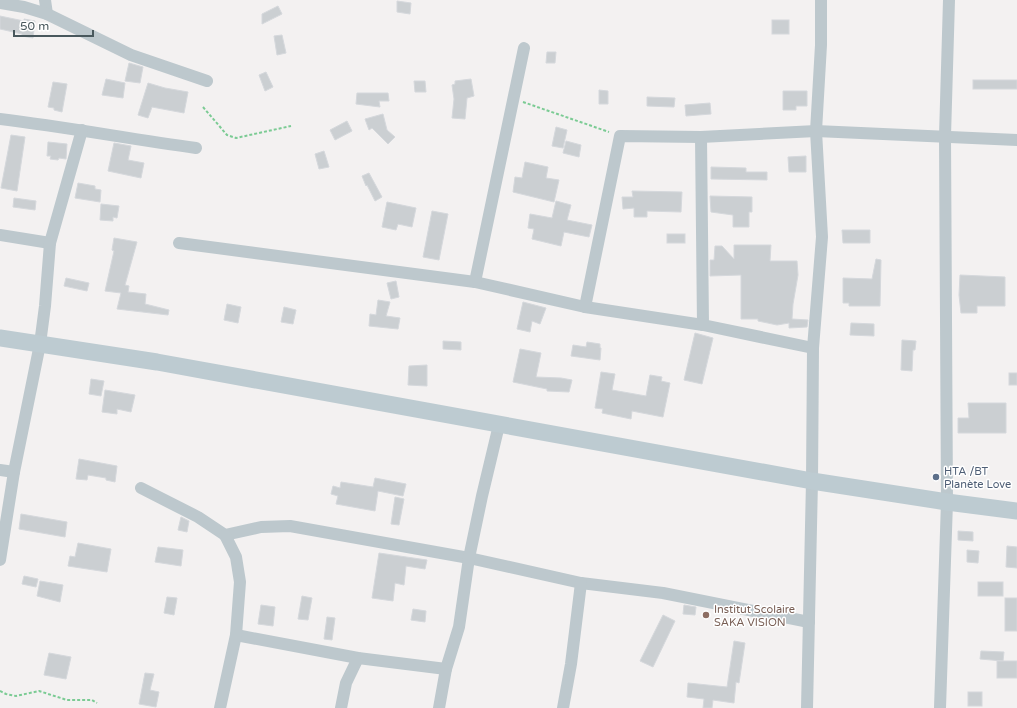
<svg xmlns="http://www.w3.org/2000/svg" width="1017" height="708" viewBox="0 0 1017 708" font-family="'Varela Round',sans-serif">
<rect width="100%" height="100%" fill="#f3f1f1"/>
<g fill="#cbcfd2" stroke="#d5d8dc">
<polygon points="397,1 411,3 410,14 397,12"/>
<polygon points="278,6 282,14 262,24 262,14"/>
<polygon points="0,16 24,21 24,19 35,21 33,38 22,36 22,34 0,29"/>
<rect x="772" y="20" width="17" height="14"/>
<polygon points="282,35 286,53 277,55 274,36"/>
<polygon points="547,52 556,52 555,63 546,63"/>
<polygon points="129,63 143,67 140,83 125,81"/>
<polygon points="266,72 273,87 265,91 259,75"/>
<polygon points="106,79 125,83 123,98 102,95"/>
<polygon points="471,79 474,96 467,98 465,119 452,118 454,99 452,85 455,84 455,81"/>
<rect x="973" y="80" width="44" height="9"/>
<polygon points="414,81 425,81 426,92 415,92"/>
<polygon points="53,82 67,84 62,112 54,110 54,108 48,107"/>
<polygon points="148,83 165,88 188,92 184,113 152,107 148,118 138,115"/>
<polygon points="599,90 608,91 608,104 599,104"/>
<polygon points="783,91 807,91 807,106 796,106 796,110 783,110"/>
<polygon points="357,93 388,93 389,101 379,101 380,107 356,104"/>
<polygon points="647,97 675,98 674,107 647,106"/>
<polygon points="710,103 711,114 686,116 685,105"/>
<polygon points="383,114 387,130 395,137 388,144 372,128 369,130 365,119"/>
<polygon points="347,121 352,131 335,140 330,130"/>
<polygon points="556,127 567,130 563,148 552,146"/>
<polygon points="11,135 25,137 17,191 1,188"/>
<polygon points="566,141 581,145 579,157 563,153"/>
<polygon points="48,142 67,144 66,159 59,158 58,160 50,159 51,156 47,156"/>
<polygon points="114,143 131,146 128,160 144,163 141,178 108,171"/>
<polygon points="324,151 329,167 319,169 315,154"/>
<polygon points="806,156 806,172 789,172 788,157"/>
<polygon points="525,162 548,167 546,178 559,180 554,202 513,192 515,177 522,178"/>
<polygon points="711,167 746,168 746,172 767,172 767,180 711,179"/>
<polygon points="369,173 382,197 375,201 367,185 366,186 362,176"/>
<polygon points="78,183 95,186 95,189 101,190 100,202 75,198"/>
<polygon points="632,191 682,192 681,212 647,211 647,217 634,217 634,208 623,209 622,197 633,197"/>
<polygon points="710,196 752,197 752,212 749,212 749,227 733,227 733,215 711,212"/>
<polygon points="14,198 36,201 35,210 13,207"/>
<polygon points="556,201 571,205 567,220 592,225 589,237 564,232 561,246 532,239 534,229 528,228 530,214 552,218"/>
<polygon points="387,202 416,208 412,227 398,224 396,230 382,227"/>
<polygon points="101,204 119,206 117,218 113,217 113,221 100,220"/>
<polygon points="432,211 448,214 439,260 423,257"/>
<polygon points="842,230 870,230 870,243 843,243"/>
<rect x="667" y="234" width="18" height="9"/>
<polygon points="114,238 137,242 125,285 129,286 128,292 146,294 145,304 169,310 168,315 117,309 121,293 105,291 114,251 112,250"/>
<polygon points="734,245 771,245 770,261 797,261 798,275 793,304 792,319 808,320 807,327 789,328 789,323 777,325 758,321 758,319 741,319 741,275 710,276 710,260 714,260 715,246 722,246 734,259"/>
<polygon points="876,259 881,260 880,306 849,306 849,303 843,303 843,278 872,279"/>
<polygon points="960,275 1005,277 1005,306 977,306 977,313 961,313 959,295"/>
<polygon points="66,278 89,283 87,291 64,286"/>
<polygon points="396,281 399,297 391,299 387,283"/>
<polygon points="378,300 390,302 386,316 400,318 398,329 369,326 370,314 376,315"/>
<polygon points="523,302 546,308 540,324 532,321 530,332 517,329"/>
<polygon points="227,304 241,307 238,323 224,320"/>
<polygon points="284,307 296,310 293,324 281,322"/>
<polygon points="851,323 874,324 874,336 850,335"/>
<polygon points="695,333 713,338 702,384 684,380"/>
<polygon points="902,340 916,341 915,350 913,350 912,371 901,370"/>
<polygon points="443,341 461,342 461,350 443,349"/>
<polygon points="587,342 600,344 600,348 601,348 600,360 571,356 573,345 586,347"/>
<polygon points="520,349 541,353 536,377 561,378 572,380 569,392 547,391 547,389 513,382"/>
<polygon points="427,365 427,386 408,385 409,366"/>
<polygon points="601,372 615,374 612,390 646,396 650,375 662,377 661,381 670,383 663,417 632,411 631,419 602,413 603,409 595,408"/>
<rect x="1009" y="373" width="8" height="12"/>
<polygon points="91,379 104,381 101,396 89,394"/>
<polygon points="105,390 135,395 131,412 117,409 117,414 102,412"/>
<polygon points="968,403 1006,403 1006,433 958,433 958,418 969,418"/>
<polygon points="79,459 117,466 115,482 106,480 106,478 88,475 87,480 76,479"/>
<polygon points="375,478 406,484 403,496 378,491 375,511 336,504 338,496 331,494 333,486 340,488 341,482 373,487"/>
<polygon points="395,497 404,499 399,525 391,524"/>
<polygon points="21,514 67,522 65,537 19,529"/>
<polygon points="181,517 189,521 187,532 178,530"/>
<polygon points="958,531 973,532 973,541 958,540"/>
<polygon points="78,543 111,549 107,572 68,566 70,556 75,557"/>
<polygon points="1007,546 1017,547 1017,568 1006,567"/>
<polygon points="158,547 183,550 181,566 155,562"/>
<polygon points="967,550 979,551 978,563 967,562"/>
<polygon points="379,553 427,560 425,569 406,566 404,585 395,583 393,601 372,598"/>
<polygon points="24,576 38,579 36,587 22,584"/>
<polygon points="40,581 63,585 60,602 37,596"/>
<rect x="978" y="582" width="25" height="14"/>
<polygon points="302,596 312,598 308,620 298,619"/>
<polygon points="167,597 177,598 174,615 164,613"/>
<rect x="1005" y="598" width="12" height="33"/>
<polygon points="261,605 275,607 273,626 258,624"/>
<polygon points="684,605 696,607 695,615 683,614"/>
<polygon points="413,609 426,611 425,622 411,620"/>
<polygon points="663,615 675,621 653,667 640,661"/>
<polygon points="327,617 335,618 332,640 324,639"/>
<polygon points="734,641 745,643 739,683 736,682 734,703 713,700 712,708 703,708 704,699 687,697 688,683 727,687"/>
<polygon points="981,651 1004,652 1003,661 980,659"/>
<polygon points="49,653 71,657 66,679 44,675"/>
<rect x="997" y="661" width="20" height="17"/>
<polygon points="145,673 154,674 150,690 159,692 156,707 139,704"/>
<rect x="968" y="692" width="14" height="14"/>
</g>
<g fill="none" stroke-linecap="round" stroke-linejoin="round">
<g stroke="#7bcb94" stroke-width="2" stroke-dasharray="3 2" stroke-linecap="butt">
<polyline points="523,102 609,132"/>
<polyline points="203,107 227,135 236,138 291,126"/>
<polyline points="0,691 6,694 16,696 39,691 67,700 92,700 97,703"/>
</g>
<g stroke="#bdc8cd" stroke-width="12">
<polyline points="45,0 47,14"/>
<polyline points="0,3 24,7 47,14 131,55 207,81"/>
<path d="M0,119C66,127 130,139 196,148"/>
<polyline points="701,137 703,325"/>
<polyline points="0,235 50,243"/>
<polyline points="179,243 475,282 585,307 703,325 813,348"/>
<polyline points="475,282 524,48"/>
<polyline points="585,307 620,136 701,137 816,131 1017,140"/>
<polyline points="0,470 14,472"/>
<polyline points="141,488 198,517 225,535 261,527 290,526 469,558 581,583 663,593 809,622"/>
<polyline points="0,560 14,472 40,344 45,306 50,243 82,130"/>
<polyline points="236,635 358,658 446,669"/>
<polyline points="220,708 236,635 240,582 236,557 225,535"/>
<polyline points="341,708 346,683 358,658"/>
<polyline points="439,708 446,669 459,627 469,558 482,496 499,425"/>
<polyline points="563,708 571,664 581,583"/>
<polyline points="807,708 812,481 813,348 822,237 816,131 821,45 821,0"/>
<polyline points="940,708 947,502 945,136 949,0"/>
</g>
<polyline stroke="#bdcbd1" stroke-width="17" points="0,338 157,362 812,481 947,502 1017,511"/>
</g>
<circle fill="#5c6f8a" stroke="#fff" stroke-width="1.5" cx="936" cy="477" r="4"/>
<circle fill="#8d6e63" stroke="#fff" stroke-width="1.5" cx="706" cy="615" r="4"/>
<g text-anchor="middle" stroke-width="3" stroke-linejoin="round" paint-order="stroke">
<g font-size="11" fill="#4e5e75" stroke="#fff" text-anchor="start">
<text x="944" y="475">HTA /BT<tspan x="944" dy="13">Planète Love</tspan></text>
</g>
<g font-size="11" fill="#785e54" stroke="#fff" text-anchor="start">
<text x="714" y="613">Institut Scolaire<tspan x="714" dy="13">SAKA VISION</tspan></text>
</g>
</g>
<path d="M14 30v6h79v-6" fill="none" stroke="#49585d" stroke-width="2"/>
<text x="20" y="30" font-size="12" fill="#49585d" stroke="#ffffff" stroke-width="3" paint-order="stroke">50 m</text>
</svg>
